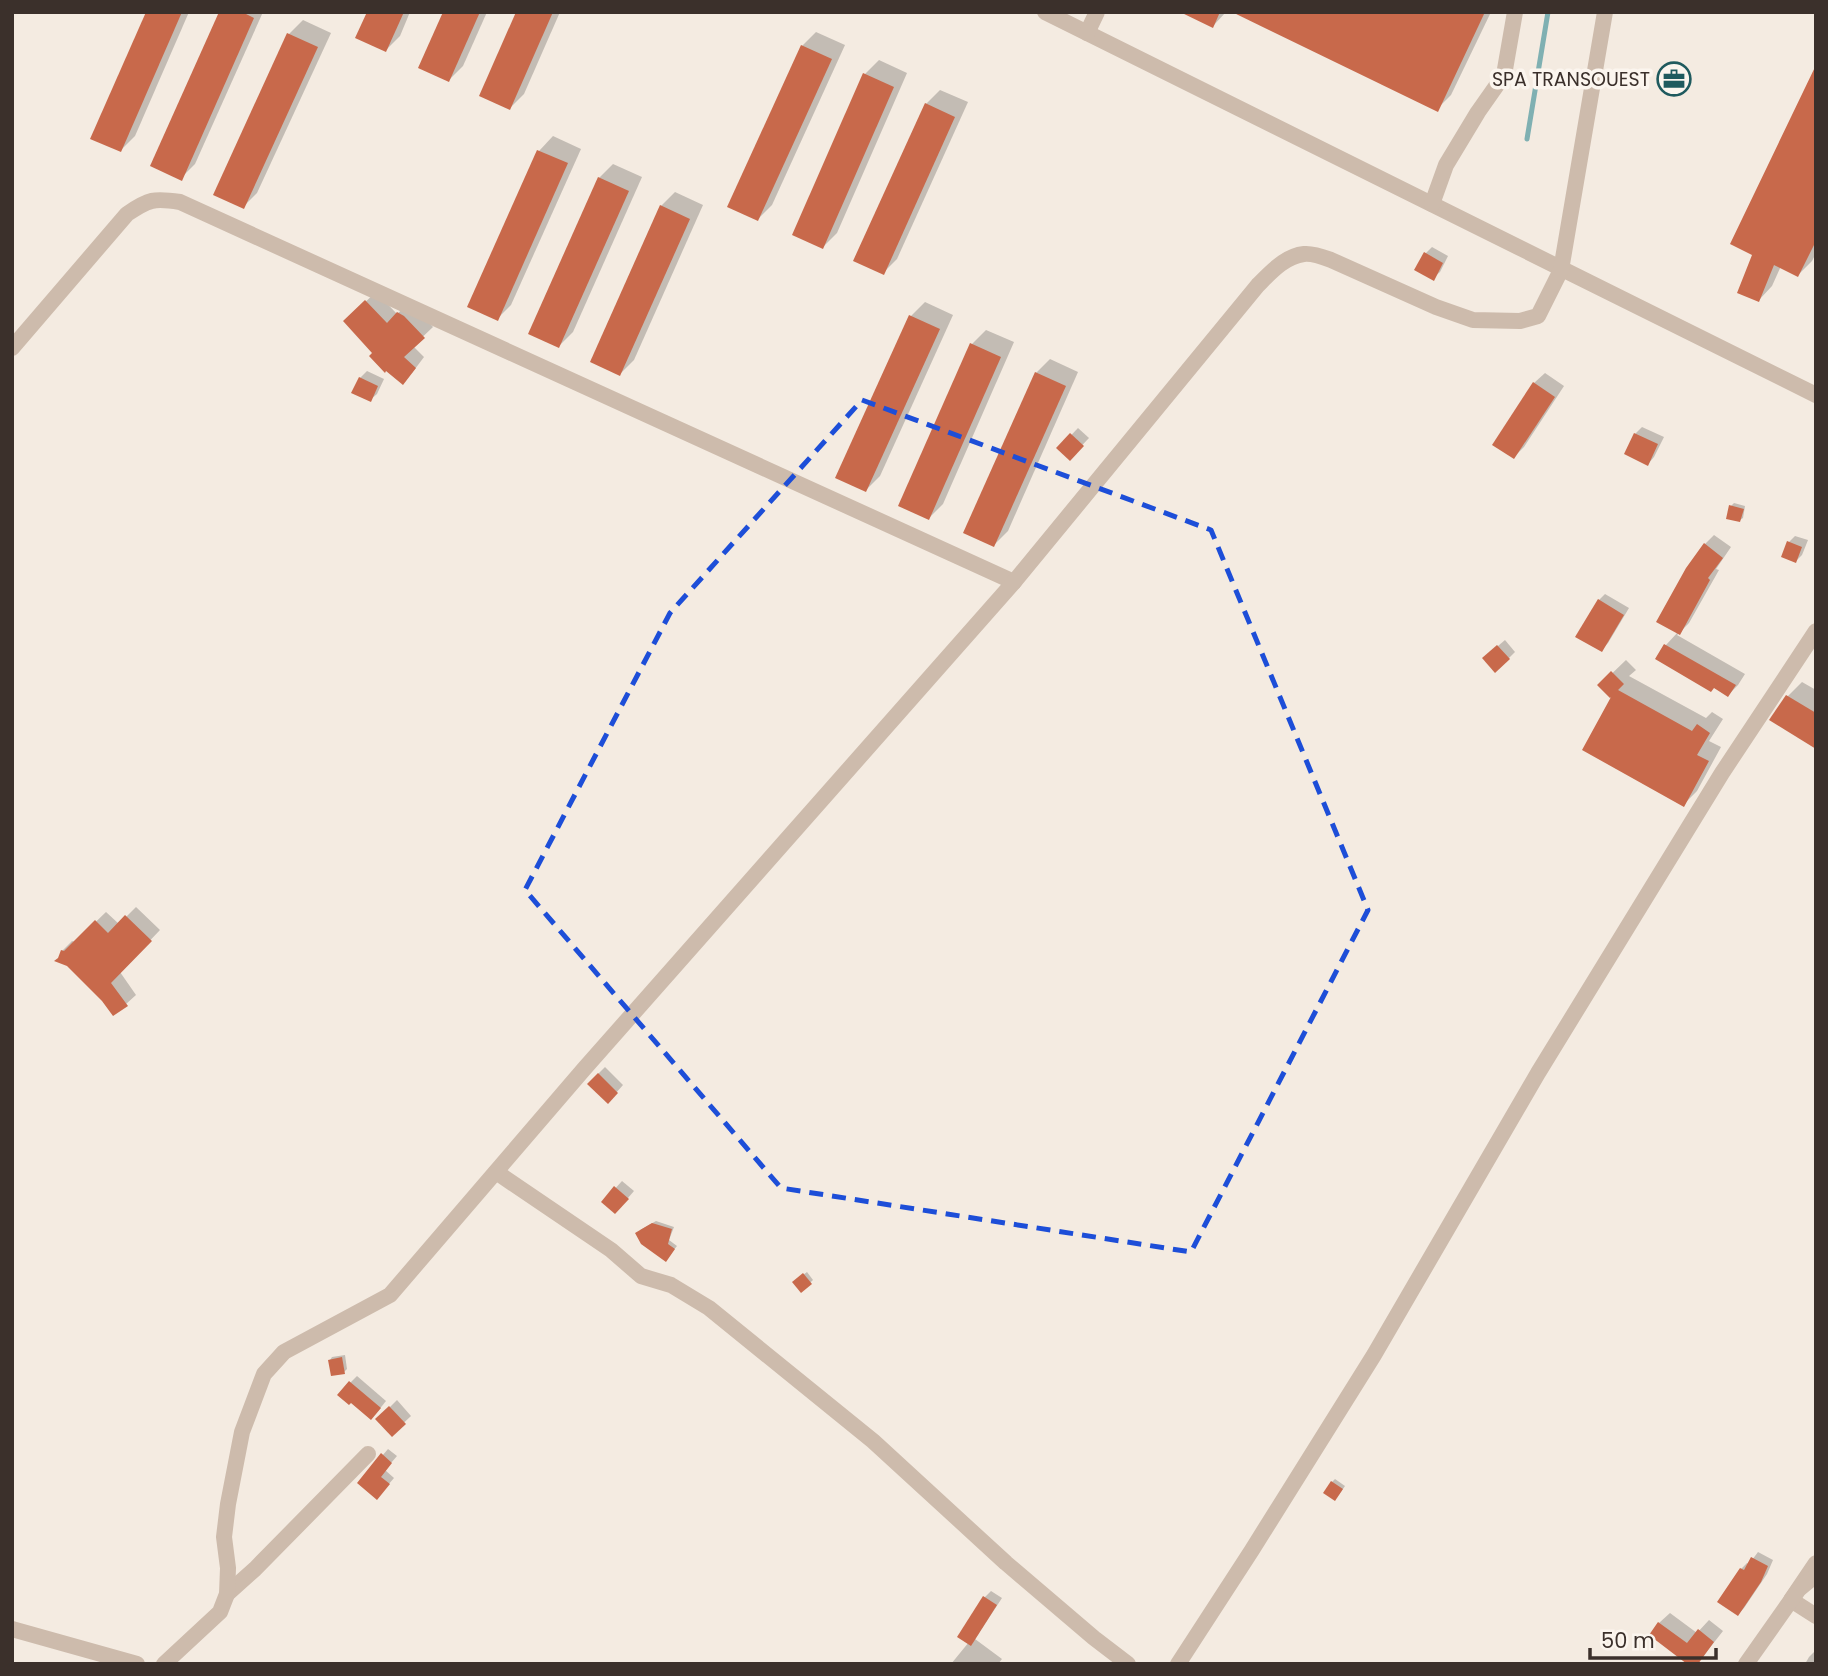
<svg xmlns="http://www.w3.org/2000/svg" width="1828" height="1676" viewBox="0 0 1828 1676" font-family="Poppins,sans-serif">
<rect width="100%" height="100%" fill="#f4ebe1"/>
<g fill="#0003">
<polygon points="148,12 189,12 135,136 121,150"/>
<polygon points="221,12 263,12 195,164 181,178"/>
<polygon points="369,12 410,12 400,36 386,50"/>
<polygon points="445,12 487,12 463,66 449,80"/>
<polygon points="518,12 560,12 524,94 510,108"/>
<polygon points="1184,12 1226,12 1213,26"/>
<polygon points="1236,12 1491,12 1451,95 1437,109"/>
<polygon points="303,20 331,33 257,193 243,207 289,34"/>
<polygon points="816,32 845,45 772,205 758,219 802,46"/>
<polygon points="879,60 907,73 837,233 823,247 865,74"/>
<polygon points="1816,69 1816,253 1812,261 1798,275 1781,266 1772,286 1759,300 1755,254"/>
<polygon points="940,90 968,102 897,259 883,273 926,104"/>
<polygon points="553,136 581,149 511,305 497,319 469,306 539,151"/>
<polygon points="613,164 642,177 573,332 559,346 599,178"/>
<polygon points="675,192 703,205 634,360 620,374 661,206"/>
<polygon points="1432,247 1448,256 1440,272 1433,278 1425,254"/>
<polygon points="376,292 397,314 408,304 414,306 433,327 413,346 424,357 412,373 375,353 345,321"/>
<polygon points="925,302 953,315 880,476 866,490 911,316"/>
<polygon points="986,330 1014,342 943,504 929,518 972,344"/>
<polygon points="1050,359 1078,372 1008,531 994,545 1036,373"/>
<polygon points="367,371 384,379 377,394 370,400 360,378"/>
<polygon points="1545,373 1564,386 1524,447 1514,457 1534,383"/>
<polygon points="1642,427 1664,437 1654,457 1648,464 1635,434"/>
<polygon points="1078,428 1089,438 1070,458 1059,448"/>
<polygon points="1734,503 1745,506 1743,518 1740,520 1731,506"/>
<polygon points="1714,535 1731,547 1716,569 1719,570 1689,623 1677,635 1745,674 1738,685 1728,695 1658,658 1666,645 1678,632 1705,544"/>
<polygon points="1795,536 1808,540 1802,555 1796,561 1789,542"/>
<polygon points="1605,594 1629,608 1608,643 1601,650 1599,600"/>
<polygon points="1505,640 1515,652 1509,658 1491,652"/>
<polygon points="1626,660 1636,670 1629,676 1706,718 1712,712 1723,719 1709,741 1721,747 1697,791 1684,804 1617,690 1600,685"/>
<polygon points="1802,682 1816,690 1816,747 1772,720 1788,696"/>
<polygon points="136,907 160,930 120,972 136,995 126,1004 62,951 72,941 75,942 106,912 119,924"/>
<polygon points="605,1067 623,1085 608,1102 589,1083"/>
<polygon points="622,1181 634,1191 622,1205 603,1202"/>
<polygon points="656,1221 674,1227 669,1240 677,1246 668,1257 640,1230"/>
<polygon points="807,1272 813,1280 801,1291 794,1282"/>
<polygon points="345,1355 347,1369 344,1372 330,1360 332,1357"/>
<polygon points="357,1376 386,1401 378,1411 350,1383"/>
<polygon points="397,1400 411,1416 392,1434 378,1419"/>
<polygon points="388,1449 397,1456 385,1470 394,1478 382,1492 359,1483"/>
<polygon points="1335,1479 1345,1486 1338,1496 1332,1482"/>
<polygon points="1758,1552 1773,1560 1767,1574 1744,1608 1738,1614 1741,1569 1747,1563 1749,1564"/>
<polygon points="991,1591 1002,1598 975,1639 1002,1659 998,1664 951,1664 969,1642 985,1597"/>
<polygon points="1670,1613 1697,1633 1709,1620 1723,1631 1697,1664 1659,1623"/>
<polygon points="1815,1651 1816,1664 1805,1664 1809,1657"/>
</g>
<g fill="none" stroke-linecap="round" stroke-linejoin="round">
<polyline stroke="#7fb0b2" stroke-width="5" points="1527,139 1548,12"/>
</g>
<g fill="#c8694b">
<polygon points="146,12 182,12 121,152 90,139"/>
<polygon points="219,12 242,12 254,18 182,181 150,166"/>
<polygon points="367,12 404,12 386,52 355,38"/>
<polygon points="443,12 480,12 449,82 418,68"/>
<polygon points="516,12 553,12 510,110 479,96"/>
<polygon points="1180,12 1220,12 1213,28"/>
<polygon points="1232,12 1485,12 1438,112"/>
<polygon points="287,33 318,47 244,209 213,195"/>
<polygon points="801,45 832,59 758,221 727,207"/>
<polygon points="1816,65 1816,241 1798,277 1774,265 1759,302 1737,293 1752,255 1730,244"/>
<polygon points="863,73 894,87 823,249 792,235"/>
<polygon points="925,103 955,117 884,275 853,261"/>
<polygon points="537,150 568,163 498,321 467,307"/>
<polygon points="598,177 629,191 559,348 528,334"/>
<polygon points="660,205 690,219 620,376 590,362"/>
<polygon points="1424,252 1443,263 1434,281 1414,270"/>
<polygon points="365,300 387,323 397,312 404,316 425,338 404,357 416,368 403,385 386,371 385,373 369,356 372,353 343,321"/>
<polygon points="909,315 940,329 866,492 835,478"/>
<polygon points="970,343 1001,357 929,520 898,506"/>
<polygon points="1035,372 1066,386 994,547 963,533"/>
<polygon points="359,377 378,386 371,402 351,393"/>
<polygon points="1533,382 1555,397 1514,459 1492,445"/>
<polygon points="1070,433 1084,446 1070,461 1056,448"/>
<polygon points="1634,433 1658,444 1648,466 1624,454"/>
<polygon points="1729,505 1744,509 1740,522 1726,519"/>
<polygon points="1787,541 1802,547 1796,563 1781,557"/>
<polygon points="1704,543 1723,558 1708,578 1710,580 1680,635 1656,622 1686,568"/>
<polygon points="1598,599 1624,615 1602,652 1575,637"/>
<polygon points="1664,644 1736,685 1728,697 1714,688 1711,692 1655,659"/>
<polygon points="1497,645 1510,659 1495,673 1482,658"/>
<polygon points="1611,671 1624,684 1618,690 1692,731 1697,724 1710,733 1697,755 1709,761 1684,807 1582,750 1611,697 1610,698 1597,685"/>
<polygon points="1786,695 1816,713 1816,749 1769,720"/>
<polygon points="125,915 152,941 111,983 128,1006 113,1016 102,1001 67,966 54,961 58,958 61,950 64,951 95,920 108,933"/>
<polygon points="598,1073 618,1093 608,1104 587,1084"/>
<polygon points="614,1186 629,1199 615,1214 601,1202"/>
<polygon points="652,1223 672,1229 668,1244 675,1249 666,1262 641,1244 635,1233"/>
<polygon points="803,1273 812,1284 801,1293 792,1282"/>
<polygon points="342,1357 345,1374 331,1376 328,1360"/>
<polygon points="349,1381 381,1408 371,1420 351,1403 349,1405 337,1395"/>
<polygon points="389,1406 406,1424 392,1437 375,1419"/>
<polygon points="381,1453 392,1463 381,1477 390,1484 377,1500 357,1483"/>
<polygon points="1331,1481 1343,1489 1335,1501 1323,1493"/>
<polygon points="1751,1557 1768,1566 1761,1582 1738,1616 1717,1602 1740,1568 1744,1570"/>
<polygon points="983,1596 997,1605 971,1646 957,1637"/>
<polygon points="1658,1622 1687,1643 1698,1629 1714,1642 1698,1664 1687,1664 1649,1635"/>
</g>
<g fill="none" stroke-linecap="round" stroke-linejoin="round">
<g stroke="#cdbbac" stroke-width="16">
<polyline points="1045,12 1816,395"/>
<polyline points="1087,33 1097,12"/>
<polyline points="1432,204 1446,165 1478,112 1504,75 1515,12"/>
<path d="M12,348L127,214C149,199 154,198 180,202L1014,582"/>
<polyline points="496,1172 611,1250 641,1276 671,1285 709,1308 873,1441 1006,1563 1094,1638 1128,1664"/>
<polyline points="1816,1563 1791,1600 1816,1616"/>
<polyline points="227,1594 255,1569 368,1454"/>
<polyline points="12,1629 137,1664"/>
<path d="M164,1664L220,1612L227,1594L228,1568L224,1537L228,1504L242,1432L264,1374L284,1352L390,1295L584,1069L1014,582L1258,285C1270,273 1285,256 1304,254C1313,253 1323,257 1331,260L1436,307L1473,320L1520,321L1538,316L1561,270L1605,12"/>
<polyline points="1178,1664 1252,1550 1374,1355 1538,1073 1722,773 1816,631"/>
<polyline points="1746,1664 1799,1589 1816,1575"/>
</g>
</g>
<path fill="none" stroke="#1d4ed8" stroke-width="5" stroke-dasharray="14 9" stroke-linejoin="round" d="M862,400L1211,530L1368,910L1191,1252L781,1188L525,890L670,613Z"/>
<defs>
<symbol id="office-ring" viewBox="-11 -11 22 22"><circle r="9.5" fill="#fbf5ee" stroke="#1f5a5e" stroke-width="1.5"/><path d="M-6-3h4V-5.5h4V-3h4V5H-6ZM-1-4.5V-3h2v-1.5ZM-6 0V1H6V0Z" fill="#1f5a5e"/></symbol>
</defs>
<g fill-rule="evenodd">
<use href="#office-ring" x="1655" y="60" width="38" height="38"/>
</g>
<g text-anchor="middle" stroke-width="7" stroke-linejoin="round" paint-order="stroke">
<g font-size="19" fill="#3b302b" stroke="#fbf5ee" text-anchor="end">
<text x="1650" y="86">SPA TRANSOUEST</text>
</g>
</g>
<rect width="1828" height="1676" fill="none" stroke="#3b302b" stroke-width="28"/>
<path d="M1590 1648v10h126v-10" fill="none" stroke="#3b302b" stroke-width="3.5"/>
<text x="1601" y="1648" font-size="21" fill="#3b302b" stroke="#fbf5ee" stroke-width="5" paint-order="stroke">50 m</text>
</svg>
